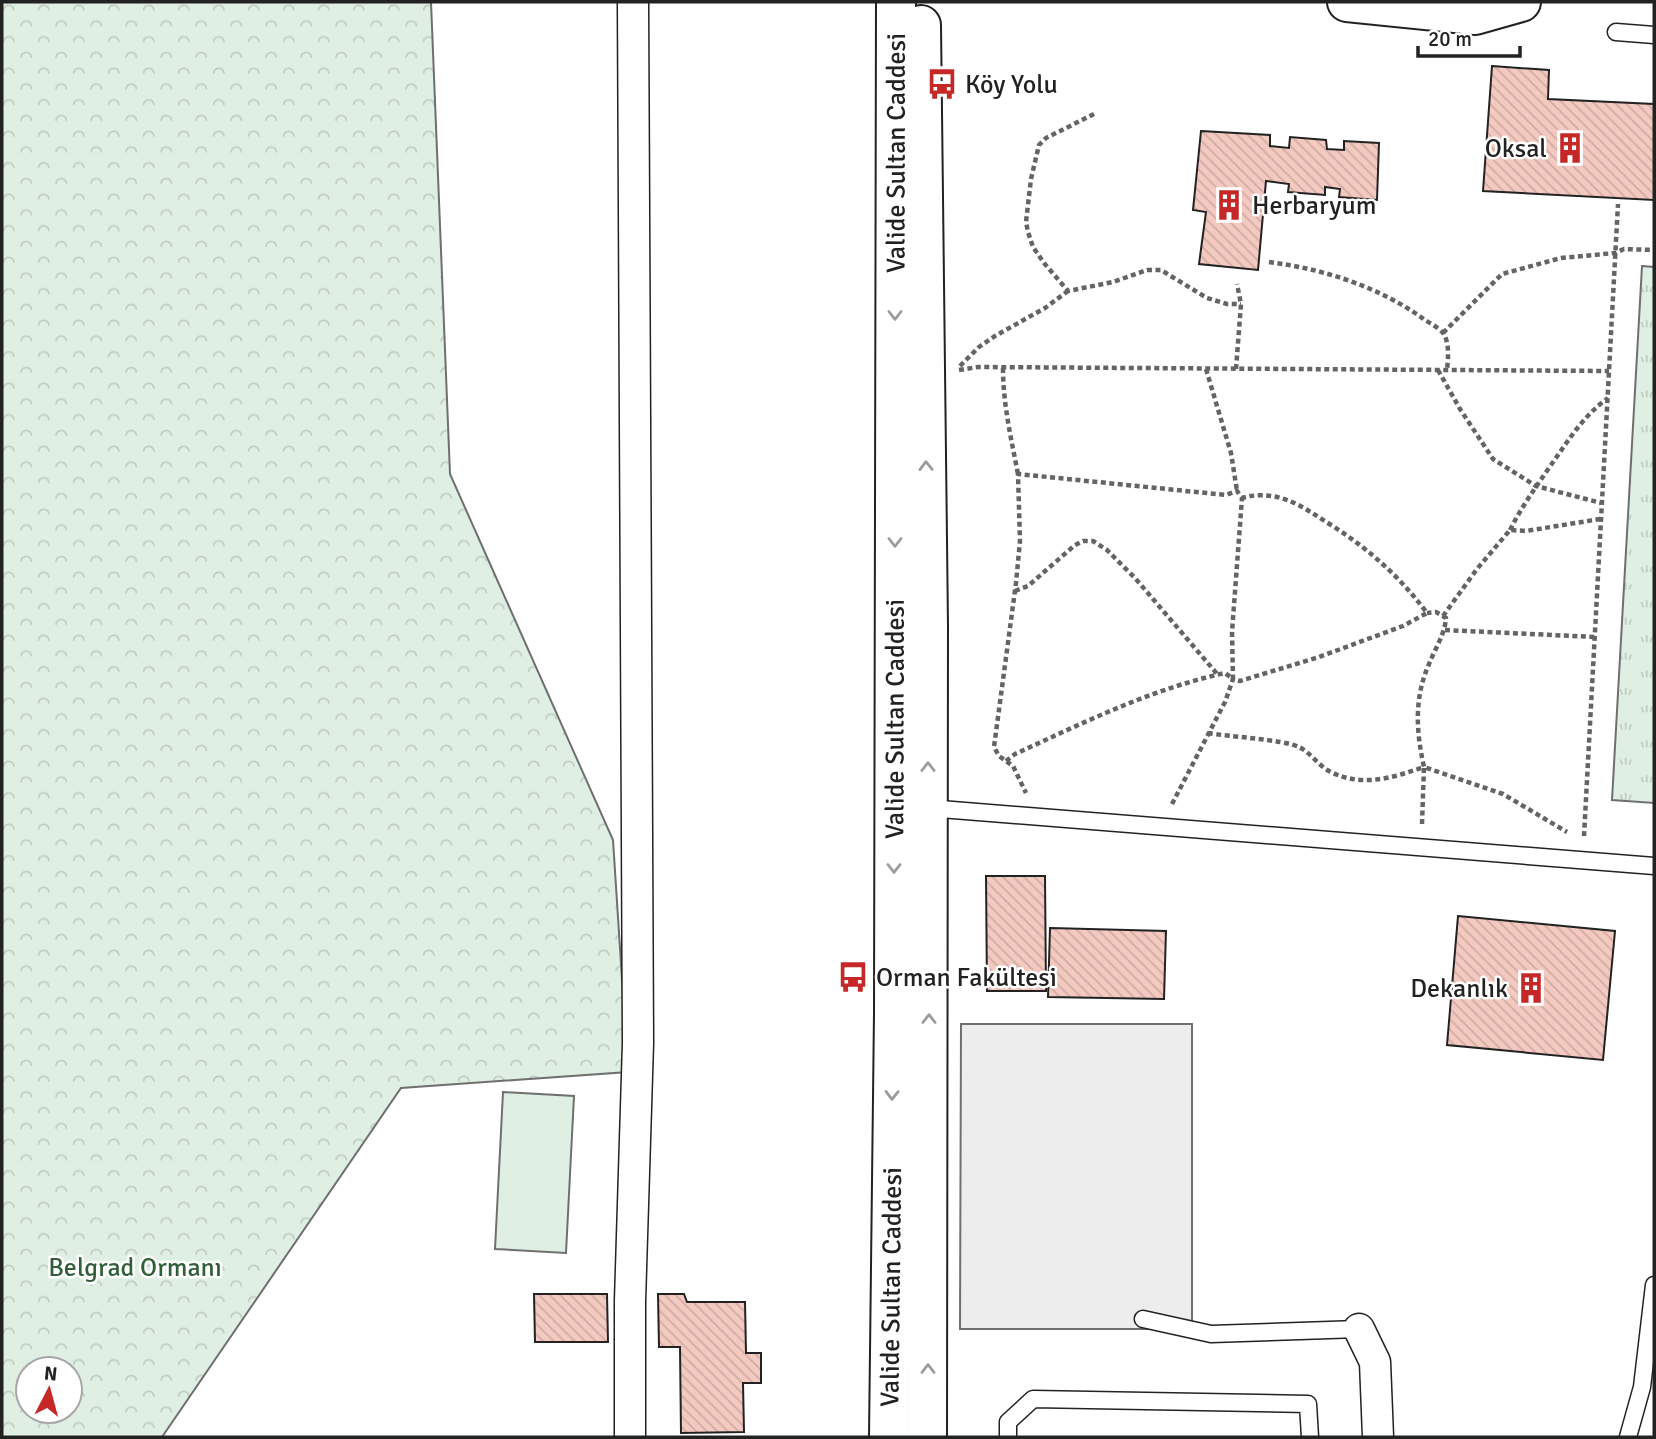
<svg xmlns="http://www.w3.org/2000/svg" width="1656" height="1439" viewBox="0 0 1656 1439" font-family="Signika,sans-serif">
<defs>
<pattern id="grass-tufts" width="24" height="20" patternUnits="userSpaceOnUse" patternTransform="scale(1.75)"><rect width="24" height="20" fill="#e0efe3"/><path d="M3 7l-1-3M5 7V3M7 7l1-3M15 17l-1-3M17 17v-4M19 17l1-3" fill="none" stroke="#c0cdc2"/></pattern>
<pattern id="forest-crowns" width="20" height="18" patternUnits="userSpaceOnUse" patternTransform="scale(1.75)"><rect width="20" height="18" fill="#e0efe3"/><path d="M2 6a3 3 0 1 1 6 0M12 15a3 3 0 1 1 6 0" fill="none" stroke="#c0cdc2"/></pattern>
<pattern id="building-back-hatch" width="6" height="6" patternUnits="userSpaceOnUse" patternTransform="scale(1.75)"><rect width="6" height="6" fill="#f3c9c0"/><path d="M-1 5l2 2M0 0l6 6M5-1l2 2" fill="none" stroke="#d0aca5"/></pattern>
</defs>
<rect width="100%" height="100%" fill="#fff"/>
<polygon fill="url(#grass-tufts)" stroke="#6f6f6f" stroke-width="2" points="1642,266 1654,267 1654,803 1612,800"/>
<path fill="url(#forest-crowns)" stroke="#6f6f6f" stroke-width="2" fill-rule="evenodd" d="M2,2H431L450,474L613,840L628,1072L401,1088L162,1437H2ZM28,1369H70V1411H28Z"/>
<polygon fill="#e0efe3" stroke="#6f6f6f" stroke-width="2" points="503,1092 574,1096 566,1253 495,1249"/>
<polygon fill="#ededed" stroke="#6f6f6f" stroke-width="2" points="961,1024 1192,1024 1192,1329 960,1329"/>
<g fill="url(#building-back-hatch)" stroke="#222" stroke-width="2">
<polygon points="1492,66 1549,70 1548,99 1654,104 1654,200 1483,191"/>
<polygon points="1201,131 1270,135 1270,146 1289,148 1290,137 1326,140 1327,149 1344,150 1344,141 1379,143 1377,200 1339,197 1340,189 1325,187 1325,195 1288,192 1289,184 1266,181 1258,270 1199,264 1206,212 1193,210"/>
<polygon points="986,876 1045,876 1046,991 987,991"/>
<polygon points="1458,916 1615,931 1603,1060 1447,1045"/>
<polygon points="1050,928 1166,931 1164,999 1048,997"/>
<polygon points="534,1294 607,1294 608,1342 535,1342"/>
<polygon points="658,1294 684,1294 687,1302 745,1302 746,1353 761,1353 761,1383 743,1383 744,1432 681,1433 680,1347 659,1347"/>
</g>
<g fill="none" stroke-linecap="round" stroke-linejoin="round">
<defs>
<g id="lane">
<polyline points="1616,32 1654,35"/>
<polyline points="928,808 1654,866"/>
<polyline points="1143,1319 1211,1334 1359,1329"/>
<polyline points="1008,1437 1008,1422 1033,1399 1308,1404 1310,1437"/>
<polyline points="1628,1437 1642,1387 1654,1285"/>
</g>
<g id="street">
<polyline points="1359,1329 1375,1362 1378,1437"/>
<polyline points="630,1437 630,1301 638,1043 633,2"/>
</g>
<polyline id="secondary" points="1347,2 1475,15 1521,2"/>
<g id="primary">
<polyline points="921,25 928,626 927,1437"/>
<path id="s1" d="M889,1437L894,1013L896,2"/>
</g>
</defs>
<use href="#lane" stroke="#222" stroke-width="19"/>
<use href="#street" stroke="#222" stroke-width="33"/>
<use href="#secondary" stroke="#222" stroke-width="42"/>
<use href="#primary" stroke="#222" stroke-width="42"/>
<g stroke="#646464" stroke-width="4.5" stroke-dasharray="5 3.5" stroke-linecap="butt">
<polyline points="1094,114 1046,138 1039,145 1031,179 1026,222 1028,232 1033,247 1044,263 1068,291 1113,282 1147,270 1161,270 1207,298 1227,304 1241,304"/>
<path d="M1269,262C1324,269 1380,287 1425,320C1430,323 1439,328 1443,333C1450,343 1448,359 1447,370"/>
<polyline points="1443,333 1502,274 1561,258 1615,253 1624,249 1654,250"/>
<polyline points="960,366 979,347 995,336 1045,308 1068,291"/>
<path d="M1003,368C1003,404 1011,438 1018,474"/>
<polyline points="1206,369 1231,453 1237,491"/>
<polyline points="1236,369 1241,304 1237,284"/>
<polyline points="959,370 978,367 1609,371"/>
<polyline points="1438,370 1460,409 1493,459 1536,486 1601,503"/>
<path d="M1510,530C1522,506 1536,487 1551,465C1568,441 1583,416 1608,398"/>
<polyline points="1015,591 1028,586 1075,545 1083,541 1093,541 1107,550 1135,578 1218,675"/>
<polyline points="1443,616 1477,569 1510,530 1526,531 1600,519"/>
<polyline points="1445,630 1595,637"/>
<path d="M1208,733C1230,737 1281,739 1299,747C1311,753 1318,765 1329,771C1361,788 1392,778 1424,767C1416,731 1414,698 1429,664C1435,649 1445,634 1446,618L1436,612L1427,613"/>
<path d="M1006,761L1015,754C1083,723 1151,689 1225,673L1233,679L1232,632L1242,498L1237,491L1226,495L1018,474L1020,541L1016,583L994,747L999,756L1013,766L1026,793"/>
<path d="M1172,804L1225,702L1233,679L1240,681L1319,657L1403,626L1427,613C1400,577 1369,549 1331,525C1303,507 1278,488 1242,498"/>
<polyline points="1422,824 1424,767 1503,794 1567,832"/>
<polyline points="1584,836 1618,204"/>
</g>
<use href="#lane" stroke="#fff" stroke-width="16"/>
<use href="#street" stroke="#fff" stroke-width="30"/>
<use href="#secondary" stroke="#fff" stroke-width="38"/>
<use href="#primary" stroke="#fff" stroke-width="38"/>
</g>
<defs><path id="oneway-chevron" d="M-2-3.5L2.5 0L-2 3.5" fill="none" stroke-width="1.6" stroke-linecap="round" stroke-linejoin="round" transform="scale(1.75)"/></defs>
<g stroke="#9c9c9c">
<use href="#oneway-chevron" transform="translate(895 315) rotate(90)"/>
<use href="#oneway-chevron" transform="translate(926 466) rotate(-91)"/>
<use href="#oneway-chevron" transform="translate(895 542) rotate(90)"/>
<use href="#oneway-chevron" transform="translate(928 767) rotate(-90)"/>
<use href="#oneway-chevron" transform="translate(894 868) rotate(90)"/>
<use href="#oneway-chevron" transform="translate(929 1019) rotate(-90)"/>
<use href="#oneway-chevron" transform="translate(892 1095) rotate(91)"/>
<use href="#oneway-chevron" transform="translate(928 1369) rotate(-90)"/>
</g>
<defs>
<symbol id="bus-bare" viewBox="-9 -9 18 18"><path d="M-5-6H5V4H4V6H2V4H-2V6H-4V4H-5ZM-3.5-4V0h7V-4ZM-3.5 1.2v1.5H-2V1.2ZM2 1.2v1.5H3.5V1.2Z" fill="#c62828" stroke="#fff" stroke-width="2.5" paint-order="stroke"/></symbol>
<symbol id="building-bare" viewBox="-9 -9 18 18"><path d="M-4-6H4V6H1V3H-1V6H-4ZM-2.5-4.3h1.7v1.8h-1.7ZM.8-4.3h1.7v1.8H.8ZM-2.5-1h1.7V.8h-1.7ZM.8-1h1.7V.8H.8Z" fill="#c62828" stroke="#fff" stroke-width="2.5" paint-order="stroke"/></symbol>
</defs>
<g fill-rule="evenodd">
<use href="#bus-bare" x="920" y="62" width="44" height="44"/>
<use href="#building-bare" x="1548" y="126" width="44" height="44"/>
<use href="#building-bare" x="1207" y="183" width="44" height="44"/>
<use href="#bus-bare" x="831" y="955" width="44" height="44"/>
<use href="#building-bare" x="1509" y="966" width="44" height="44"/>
</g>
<g text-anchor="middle" stroke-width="5" stroke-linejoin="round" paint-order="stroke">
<g font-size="26" fill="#222" stroke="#fff" text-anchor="start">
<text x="965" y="93">Köy Yolu</text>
<text x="1547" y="157" text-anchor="end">Oksal</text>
<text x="1252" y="214">Herbaryum</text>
<text x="876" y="986">Orman Fakültesi</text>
<text x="1508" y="997" text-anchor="end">Dekanlık</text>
</g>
<g font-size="26" fill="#222" stroke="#fff">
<text dy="9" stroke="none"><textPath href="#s1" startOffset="1284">Valide Sultan Caddesi</textPath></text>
<text dy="9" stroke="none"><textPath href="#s1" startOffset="718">Valide Sultan Caddesi</textPath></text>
<text dy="9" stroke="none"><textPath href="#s1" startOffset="150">Valide Sultan Caddesi</textPath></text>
</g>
<g font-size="26" fill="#2f5e38" stroke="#fff">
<text x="135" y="1276">Belgrad Ormanı</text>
</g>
</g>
<rect width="1656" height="1439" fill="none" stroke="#222222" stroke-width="7"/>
<g transform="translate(49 1390) rotate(6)"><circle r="33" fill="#ffffff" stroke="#a7a7a7" stroke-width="2"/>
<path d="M0-5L12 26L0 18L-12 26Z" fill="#c62828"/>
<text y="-10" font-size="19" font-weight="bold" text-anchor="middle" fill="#222222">N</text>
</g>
<path d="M1418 46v10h102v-10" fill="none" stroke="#222222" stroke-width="3.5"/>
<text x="1428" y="46" font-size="21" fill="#222222" stroke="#ffffff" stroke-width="5" paint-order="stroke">20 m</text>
</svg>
